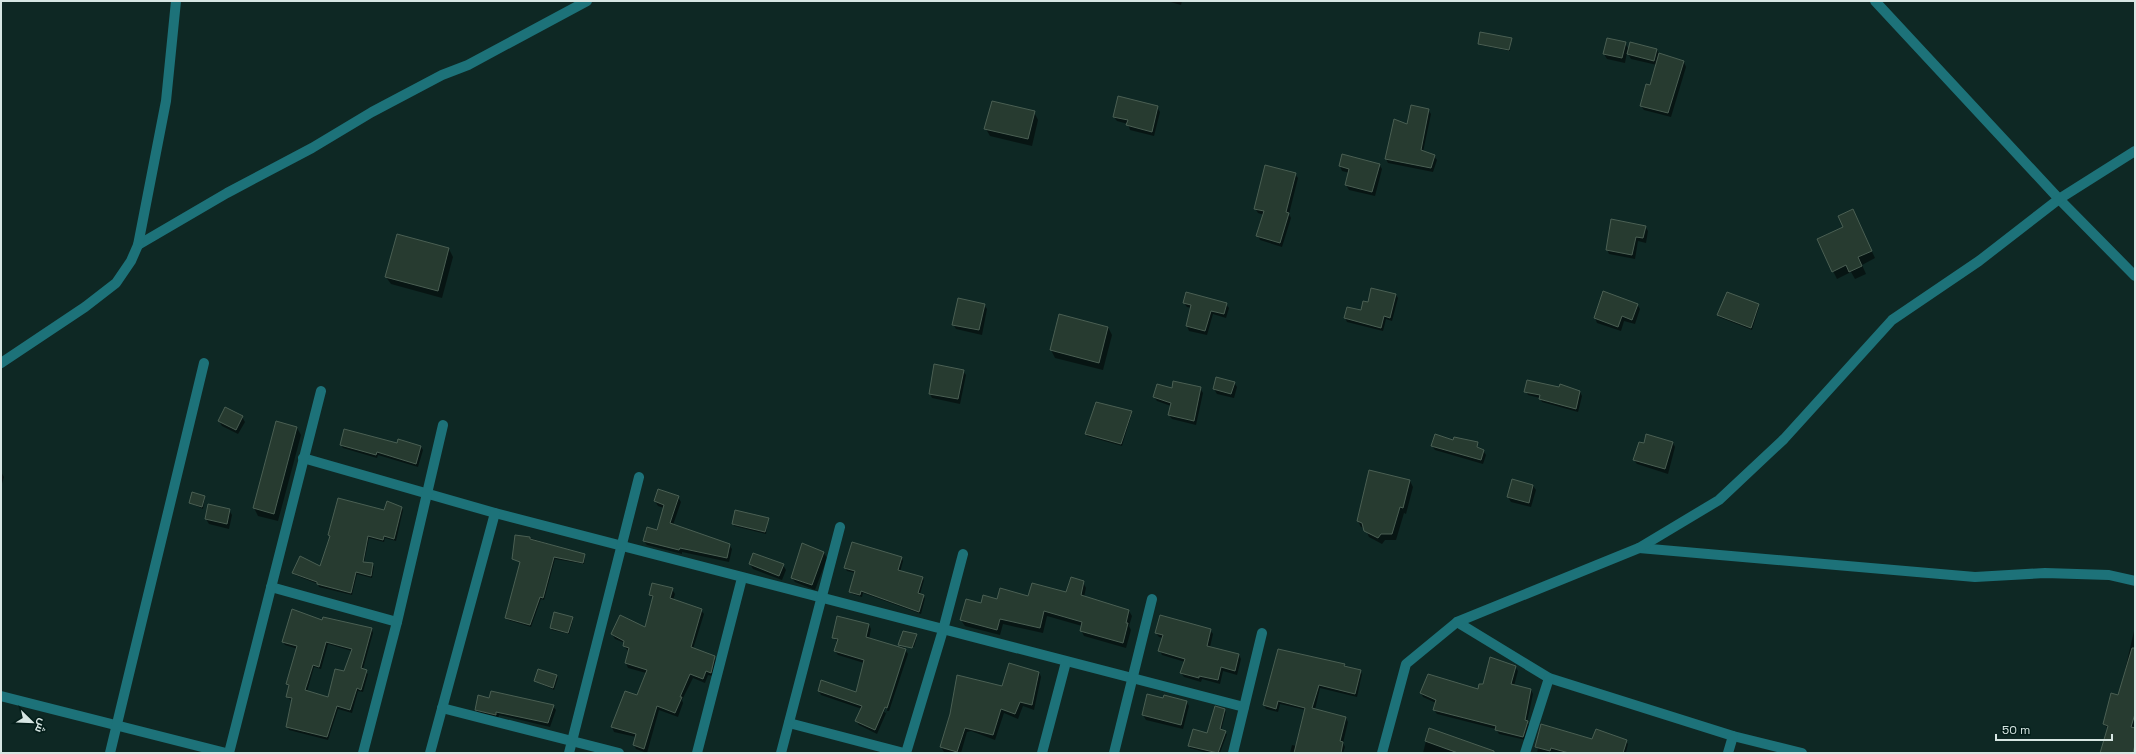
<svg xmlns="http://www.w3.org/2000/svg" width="2136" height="754" viewBox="0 0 2136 754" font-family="'Space Grotesk',Cairo,sans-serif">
<rect width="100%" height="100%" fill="#0e2824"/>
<g fill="#0007" fill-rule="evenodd">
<polygon points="1167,1 1182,1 1181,5"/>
<polygon points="1511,39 1510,51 1480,45 1479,43"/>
<polygon points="1625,43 1629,50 1657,50 1659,54 1684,62 1686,67 1671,117 1644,110 1641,106 1657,65 1631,59 1627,52 1625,63 1607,59 1604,54"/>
<polygon points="1157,107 1160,112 1154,136 1130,130 1128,124 1117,121 1114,117"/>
<polygon points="1428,110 1431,114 1423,152 1434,156 1437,160 1433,172 1388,163 1386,159 1408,125"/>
<polygon points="1034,112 1038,120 1032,146 990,136 986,129"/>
<polygon points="1342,155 1379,164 1382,169 1375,196 1349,190 1346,185 1350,173 1342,171 1340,166"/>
<polygon points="1295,174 1298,178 1289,214 1291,218 1282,247 1260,240 1258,236 1264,215 1258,213 1255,208"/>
<polygon points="1856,218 1875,258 1862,265 1866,274 1855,279 1851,272 1837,279 1833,271 1844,227"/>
<polygon points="1645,226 1648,231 1646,243 1638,241 1635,259 1609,254 1607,249"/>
<polygon points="449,249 453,257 442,298 391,284 386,277"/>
<polygon points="1396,295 1398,298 1392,321 1386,319 1383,331 1347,322 1345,318 1361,311 1368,303"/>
<polygon points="1184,303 1226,304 1229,308 1226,318 1213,314 1207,335 1189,331 1187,326 1192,308 1187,307"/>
<polygon points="1722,303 1758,305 1759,307 1752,330 1719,317 1718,315"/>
<polygon points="1637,304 1640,309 1635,324 1624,321 1621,331 1597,323 1595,318"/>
<polygon points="984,305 987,309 982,335 956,329 953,324"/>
<polygon points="1059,316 1108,327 1112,335 1103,370 1055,358 1051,350"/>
<polygon points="963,371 966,375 960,404 932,398 930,394"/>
<polygon points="1234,382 1237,387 1234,398 1217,394 1214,389"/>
<polygon points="1560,386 1580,392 1582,396 1578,412 1542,402 1540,398 1528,395 1526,391 1560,388"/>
<polygon points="1200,388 1203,393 1196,425 1172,419 1169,415 1171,406 1157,401 1154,397 1172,389"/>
<polygon points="1131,411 1132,413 1122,446 1087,436 1086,434 1092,416"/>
<polygon points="242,417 245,422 238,434 222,426 219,421"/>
<polygon points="297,428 301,435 278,521 258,516 254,508"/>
<polygon points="1454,441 1477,443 1479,449 1483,450 1486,455 1483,464 1435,450 1432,446"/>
<polygon points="1673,443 1675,447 1668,474 1637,464 1634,460"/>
<polygon points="398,444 421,447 423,450 418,467 378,455 377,458 343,448 341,445"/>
<polygon points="1370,471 1410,481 1413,487 1406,514 1404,513 1396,540 1385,540 1382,544 1369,537 1365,528 1361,527 1358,521"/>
<polygon points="1,472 4,477 1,487"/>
<polygon points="1533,486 1536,490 1531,507 1511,502 1508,497"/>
<polygon points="205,497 203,509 190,503"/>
<polygon points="678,497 681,502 673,525 729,545 732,549 729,562 682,552 682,554 647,545 644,541 658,531 664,508 658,506 655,501"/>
<polygon points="401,507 403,510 396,541 385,538 384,542 369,538 364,563 372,564 374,567 372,578 357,574 352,595 319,587 318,584 295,575 293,572 320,567 331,538 329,535 384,511"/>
<polygon points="229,510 232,515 229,529 209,524 206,519"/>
<polygon points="768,519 766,534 734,526 733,523"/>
<polygon points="530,538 584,555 585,557 584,564 555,559 544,600 541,599 531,627 508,620 507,618 521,563 513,559"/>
<polygon points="852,543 902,558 903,561 900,572 922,578 924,580 920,594 925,598 921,614 863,593 862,597 852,594 850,592 856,573 847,571 845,568"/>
<polygon points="802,544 824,553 827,558 815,590 795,582 792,578"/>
<polygon points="750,564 783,565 786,570 782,580 753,569"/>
<polygon points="1083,582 1086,588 1084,597 1129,611 1132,616 1129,626 1131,630 1126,648 1084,636 1081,630 1082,626 1047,616 1043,633 1003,624 1000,635 965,626 961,620 982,605 998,600 1067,594"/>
<polygon points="672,589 675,594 673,600 701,610 704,614 693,649 714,657 717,661 713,676 708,675 705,683 693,678 682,700 683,703 678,717 659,710 647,753 636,749 634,745 636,737 614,732 612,727 626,692 638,696 646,673 628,668 626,663 629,652 624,646 625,643 615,639 612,634 646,628 653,599 650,595"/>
<polygon points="572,618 573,620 569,634 552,630 551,628"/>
<path d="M323,621L372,629L373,633L363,669L368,674L363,692L358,691L352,713L338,709L328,740L289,730L287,726L292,701L287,697L289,688L287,684L298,649L285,645L283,642ZM328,644L352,651L344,673L328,698L307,692L314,667L321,669Z"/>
<path d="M869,625L871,629L869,639L902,649L900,646L913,649L904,647L908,654L889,711H887L877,734L859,725L856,721L862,709L821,695L819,691L857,693L864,663L838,655L835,651L838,642L833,637ZM904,651H906L886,713L884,712Z"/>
<polygon points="1210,630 1213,634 1210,647 1239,655 1241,659 1237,675 1223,671 1220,684 1202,679 1201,682 1184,677 1181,673 1185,662 1162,655 1160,651 1163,638 1159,637 1156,633"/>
<polygon points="2134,631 2135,753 2101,753 2108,729 2104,724 2119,696"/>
<polygon points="916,635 917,637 914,647 900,644"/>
<polygon points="1490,658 1515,666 1518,671 1514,686 1531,690 1533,694 1527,722 1530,726 1526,740 1499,734 1496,729 1437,714 1434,710 1436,703 1423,697 1421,693 1479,690 1483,686"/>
<polygon points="1344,665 1360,671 1362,674 1357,697 1320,688 1315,710 1346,718 1348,722 1343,743 1345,747 1343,753 1290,753 1292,745 1297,746 1306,710 1280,704 1278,712 1266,709 1264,705"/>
<polygon points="1039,672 1041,677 1034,710 1023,706 1018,719 1004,713 995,740 971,731 967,732 961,753 944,752 941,747 1003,687"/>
<polygon points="557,676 558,678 554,690 535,681"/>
<polygon points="490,699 553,706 556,710 550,727 499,715 498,719 478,714 476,710"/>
<polygon points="1164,699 1186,701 1189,706 1183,729 1146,720 1143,715"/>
<polygon points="1224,710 1226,712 1221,731 1227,734 1220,753 1208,753 1190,748 1189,746 1208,735"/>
<polygon points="1429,729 1497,753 1423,753"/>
<polygon points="1593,741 1626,741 1628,744 1626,752 1629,753 1537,753 1538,748"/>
</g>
<g fill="#273b30" stroke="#4a5f53" fill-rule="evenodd">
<polygon points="1480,32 1512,38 1509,50 1478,44"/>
<polygon points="1607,38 1626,42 1622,58 1603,54"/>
<polygon points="1630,42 1657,49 1654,61 1627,54"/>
<polygon points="1659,53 1684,61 1668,113 1640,106 1646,84 1650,85"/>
<polygon points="1118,96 1158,106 1152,132 1126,125 1128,120 1113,117"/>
<polygon points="992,101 1035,111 1028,139 984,129"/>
<polygon points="1411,105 1429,109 1421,150 1435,155 1431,168 1385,159 1394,119 1407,124"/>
<polygon points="1342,154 1380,164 1372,192 1345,185 1349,169 1339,166"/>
<polygon points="1265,165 1296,173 1286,212 1289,213 1280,243 1256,236 1264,211 1254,209"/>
<polygon points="1853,209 1872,251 1858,257 1862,266 1849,272 1846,265 1832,272 1817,239 1843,227 1838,216"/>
<polygon points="1611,219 1646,226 1643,238 1636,237 1632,255 1606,250"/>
<polygon points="397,234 449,248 438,291 385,277"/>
<polygon points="1371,288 1396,294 1390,318 1384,316 1381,328 1344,318 1347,307 1361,310 1363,301 1368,302"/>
<polygon points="1603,291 1638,304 1632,320 1622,316 1618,327 1594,318"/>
<polygon points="1186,292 1227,303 1224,314 1211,311 1205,331 1186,326 1191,305 1183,303"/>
<polygon points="1727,292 1759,304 1751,328 1717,315"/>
<polygon points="958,298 985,304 979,330 952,325"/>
<polygon points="1059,314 1108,327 1099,363 1050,350"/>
<polygon points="934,364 964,370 958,399 929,394"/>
<polygon points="1216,377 1235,382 1231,394 1213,389"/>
<polygon points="1527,380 1559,387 1560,384 1580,391 1576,409 1539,399 1540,395 1524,392"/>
<polygon points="1173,381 1201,387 1194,421 1168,415 1171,403 1153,397 1157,384 1172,388"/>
<polygon points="1096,402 1132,411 1121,444 1085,434"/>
<polygon points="225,407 243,416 236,430 218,421"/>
<polygon points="276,421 297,427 274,514 253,508"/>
<polygon points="344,429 397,443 398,439 421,446 416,464 377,452 376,455 340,445"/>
<polygon points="1435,434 1453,440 1454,437 1478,442 1477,447 1484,450 1481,460 1431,446"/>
<polygon points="1646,434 1673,442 1665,469 1633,460 1639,442 1644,443"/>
<polygon points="1369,470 1410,480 1403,508 1400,507 1392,534 1381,534 1378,538 1364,531 1362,523 1357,521"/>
<polygon points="1512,479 1533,485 1529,503 1507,497"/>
<polygon points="658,489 679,496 670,523 730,544 727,558 680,548 679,550 643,541 647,527 657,530 664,505 654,501"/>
<polygon points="192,492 205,496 202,507 189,503"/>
<polygon points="338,498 384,510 387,501 402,507 394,539 384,536 383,540 368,536 363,562 373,563 371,576 356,572 351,593 317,584 317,582 292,573 300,556 320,566 330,536 328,535"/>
<polygon points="208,504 230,509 227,524 205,519"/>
<polygon points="735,510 769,518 765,532 732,524"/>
<polygon points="515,535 530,537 530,539 585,554 583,563 554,557 543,598 540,597 530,625 505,618 520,562 512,559"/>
<polygon points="852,542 902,557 898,570 923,577 918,593 924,595 919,612 861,591 860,595 849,592 855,571 844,568"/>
<polygon points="802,543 824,552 812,585 791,578"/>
<polygon points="753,553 784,564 779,576 749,564"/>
<polygon points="1071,577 1084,581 1081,595 1129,610 1126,623 1128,623 1123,643 1080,631 1082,622 1044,611 1040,628 1000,619 997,630 960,620 966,599 981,603 983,595 997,599 1000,588 1028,596 1032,583 1066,592"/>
<polygon points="652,583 673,588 670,598 702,609 691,647 715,656 711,673 706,671 703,679 690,674 680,697 682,697 675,713 657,706 644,749 633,745 636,734 611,727 625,691 637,695 647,670 625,663 629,648 623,646 624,641 611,634 620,615 645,627 653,596 649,595"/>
<path d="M292,609L322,620L323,617L372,628L361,668L367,670L361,690L357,688L350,710L337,706L327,737L286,727L292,698L286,697L289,685L286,684L297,646L282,642ZM326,642L352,649L344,671L335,669L328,697L305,690L313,665L319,667Z"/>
<polygon points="554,612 573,617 568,633 550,628"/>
<polygon points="1160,615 1211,629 1207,646 1239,654 1235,671 1221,667 1218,680 1199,676 1199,678 1180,673 1185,659 1158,651 1163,635 1155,633"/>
<polygon points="837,616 869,624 866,637 906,649 887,708 885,707 875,730 855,721 862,706 818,691 821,680 856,692 864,660 834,651 838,639 832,638"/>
<polygon points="903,631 917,634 912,648 898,645"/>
<polygon points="2132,648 2135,648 2135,714 2131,727 2135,728 2135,745 2133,753 2100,753 2108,726 2103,724 2111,693 2118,695"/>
<polygon points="1278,649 1345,664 1344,666 1361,670 1355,694 1319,685 1312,708 1346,717 1340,741 1343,742 1341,753 1294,753 1305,708 1278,701 1276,709 1263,705"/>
<polygon points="1490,657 1516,666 1511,684 1531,689 1525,720 1528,721 1523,737 1495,730 1496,726 1433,710 1436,700 1420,693 1428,674 1478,689 1479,684 1483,684"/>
<polygon points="1009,663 1039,672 1032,705 1020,702 1015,714 1001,709 993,735 965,728 957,752 940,747 950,714 957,675 1002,686"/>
<polygon points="538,669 557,675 553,688 534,681"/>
<polygon points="491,691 554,705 548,723 496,712 496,715 475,710 478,695 489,698"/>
<polygon points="1147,694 1163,698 1164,695 1187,701 1181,725 1142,715"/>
<polygon points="1215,706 1225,709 1220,729 1226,731 1218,753 1188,746 1193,729 1207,733"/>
<polygon points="1541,724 1592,739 1596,729 1627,740 1623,753 1569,753 1551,748 1550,751 1535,747"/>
<polygon points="1429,728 1494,751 1494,753 1458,753 1425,741"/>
</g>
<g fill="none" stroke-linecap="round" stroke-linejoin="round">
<g stroke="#1d7279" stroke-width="10">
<polyline points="1875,1 2059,199 2135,276"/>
<polyline points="138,245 227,193 312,148 372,112 442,75 468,65 587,1"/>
<polyline points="1,363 85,307 116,283 131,261 138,245 166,101 176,1"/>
<polyline points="303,458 495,513 1244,707"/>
<polyline points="1639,548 1975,577 2045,573 2109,575 2135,581"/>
<polyline points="271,587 397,622"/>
<polyline points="1457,622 1549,678 1733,736 1802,753"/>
<polyline points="1,696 226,753"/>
<polyline points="442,708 619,753"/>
<polyline points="789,723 904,753"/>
<polyline points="110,753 204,363"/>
<polyline points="229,753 321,391"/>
<polyline points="363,753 397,622 443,425"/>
<polyline points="430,753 495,513"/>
<polyline points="569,753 639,477"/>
<polyline points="697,753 742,578"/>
<polyline points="781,753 840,527"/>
<polyline points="906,753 943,630 963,554"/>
<polyline points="1042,753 1066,662"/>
<polyline points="1114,753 1152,599"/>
<polyline points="1233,753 1262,633"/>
<polyline points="1382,753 1406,664 1457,622 1639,548 1719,500 1784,439 1892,320 1979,261 2059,199 2135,151"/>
<polyline points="1525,753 1549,678"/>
<polyline points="1728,753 1733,736"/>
</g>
</g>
<rect width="2136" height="754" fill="none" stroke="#d7e6e3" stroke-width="4"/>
<g transform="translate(32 722) rotate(113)" stroke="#041e1a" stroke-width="3" paint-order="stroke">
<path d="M0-3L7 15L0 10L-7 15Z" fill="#d7e6e3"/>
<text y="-6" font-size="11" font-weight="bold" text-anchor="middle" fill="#d7e6e3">ش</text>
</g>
<path d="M1996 734v6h116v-6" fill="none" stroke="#d7e6e3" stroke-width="2"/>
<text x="2002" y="734" font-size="12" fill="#d7e6e3" stroke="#041e1a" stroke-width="3" paint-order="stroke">50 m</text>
</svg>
